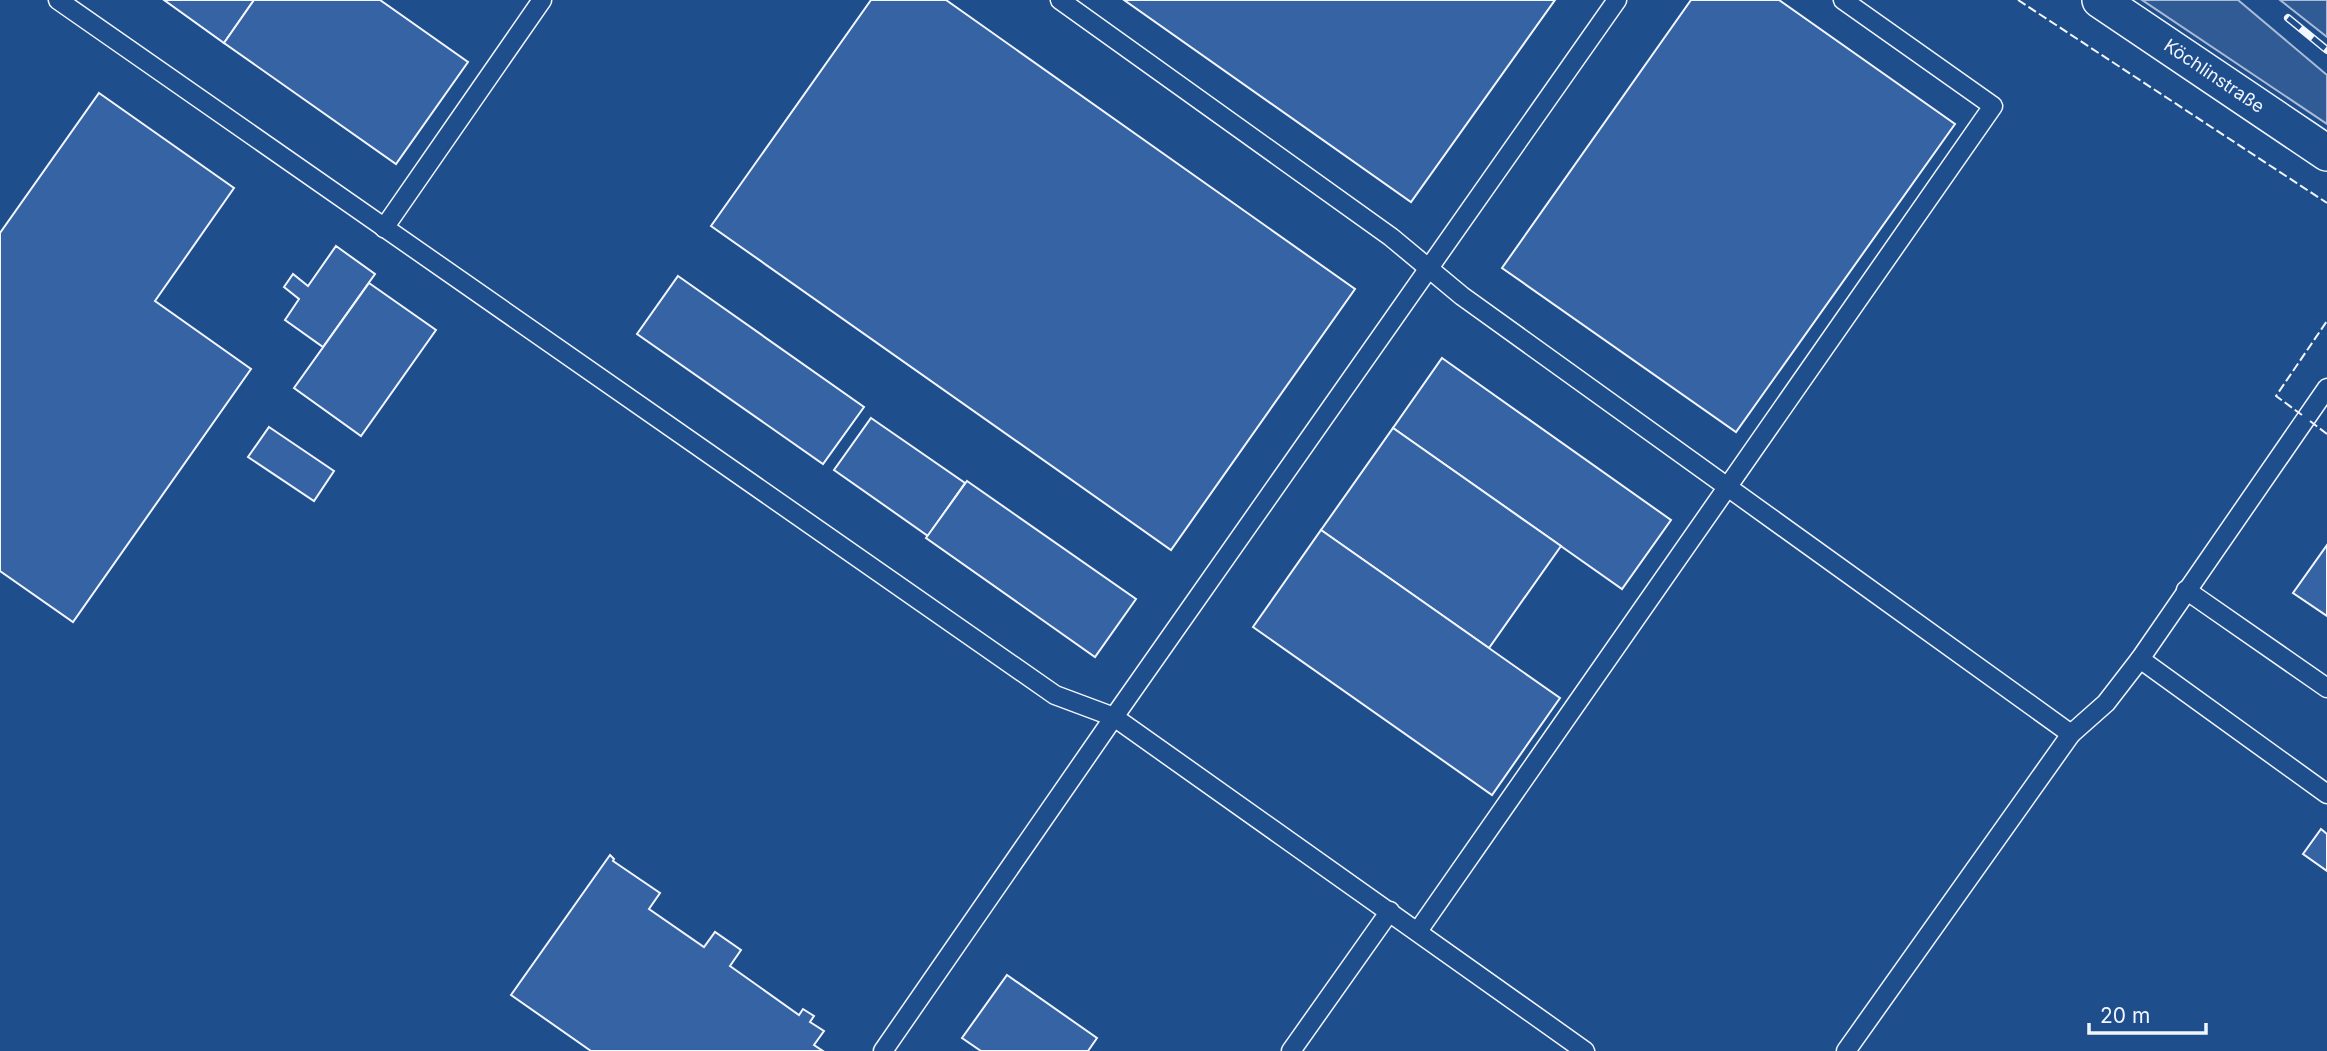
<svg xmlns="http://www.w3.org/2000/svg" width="2327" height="1051" viewBox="0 0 2327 1051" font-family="Inter,sans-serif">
<rect width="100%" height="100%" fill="#1f4e8c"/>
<g fill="#305b95" stroke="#a8bbd7" stroke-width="2">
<polygon points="2142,0 2238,0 2327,75 2327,124"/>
<polygon points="2280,0 2327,0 2327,37"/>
</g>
<g fill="#3563a3" stroke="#f2f6ff" stroke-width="2">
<polygon points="164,0 254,0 224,43"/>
<polygon points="254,0 380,0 468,62 396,164 224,43"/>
<polygon points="871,0 946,0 1355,289 1171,550 711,226"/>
<polygon points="1124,0 1555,0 1411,202"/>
<polygon points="1691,0 1779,0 1955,124 1736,432 1502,268"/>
<polygon points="99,93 234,188 155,301 251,369 73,622 0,571 0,233"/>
<polygon points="336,246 375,274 323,347 285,320 299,299 284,287 293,274 308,286"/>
<polygon points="678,276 864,407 823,464 637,334"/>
<polygon points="369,283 436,330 361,436 294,388"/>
<polygon points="1442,358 1671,520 1622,589 1393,428"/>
<polygon points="871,418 965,483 928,536 834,470"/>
<polygon points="269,427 334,471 314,501 248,457"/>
<polygon points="1393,428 1561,546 1489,648 1321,530"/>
<polygon points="967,481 1136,599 1095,657 926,538"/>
<polygon points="1321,530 1560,698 1492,795 1253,627"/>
<polygon points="2327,545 2327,616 2293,593"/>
<polygon points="2321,829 2327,834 2327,871 2303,854"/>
<polygon points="610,855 614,859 613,861 660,893 649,909 704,947 715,932 741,950 730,966 799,1015 803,1009 814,1016 810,1022 824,1031 814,1045 823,1051 591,1051 511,995"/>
<polygon points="1007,975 1097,1038 1088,1051 981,1051 962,1038"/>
</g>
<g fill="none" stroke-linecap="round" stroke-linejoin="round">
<defs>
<g id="service">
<polyline points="58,0 1055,695 1114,717 1585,1051"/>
<polyline points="1060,0 1391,237 1462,296 2071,734"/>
<polyline points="384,228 542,0"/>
<polyline points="2186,590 2327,688"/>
<polyline points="2140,659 2327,794"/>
<polyline points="1418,931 1993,106 1843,0"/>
<polyline points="883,1051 1114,717 1617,0"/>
<polyline points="1291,1051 1390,911"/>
<polyline points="1846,1051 2071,734 2106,703 2140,659 2327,388"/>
</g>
<polyline id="minor" points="2100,0 2327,153"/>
</defs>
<use href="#service" stroke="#f2f6ff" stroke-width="21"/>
<use href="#minor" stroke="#f2f6ff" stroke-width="38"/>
<use href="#service" stroke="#1f4e8c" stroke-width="18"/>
<use href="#minor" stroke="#1f4e8c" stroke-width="35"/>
<defs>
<polyline id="rail" points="2288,18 2327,50"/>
</defs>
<use href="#rail" stroke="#f2f6ff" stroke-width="8"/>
<use href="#rail" stroke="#1f4e8c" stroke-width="5" stroke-dasharray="16" stroke-linecap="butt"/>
<g stroke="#f2f6ff" stroke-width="2" stroke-dasharray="9 3.5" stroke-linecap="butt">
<polyline points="2018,0 2327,203"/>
<polyline points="2302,415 2276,396 2327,321"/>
<polyline points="2310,421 2327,434"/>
</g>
</g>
<g text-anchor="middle" stroke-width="5" stroke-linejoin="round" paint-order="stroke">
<g font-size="18" fill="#f2f6ff" stroke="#1f4e8c">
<text transform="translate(2214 76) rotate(34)" y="6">Köchlinstraße</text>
</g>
</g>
<path d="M2089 1023v10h117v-10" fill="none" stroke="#f2f6ff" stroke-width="3.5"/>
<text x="2100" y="1023" font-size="21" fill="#f2f6ff" stroke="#1f4e8c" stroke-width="5" paint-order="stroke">20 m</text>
</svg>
